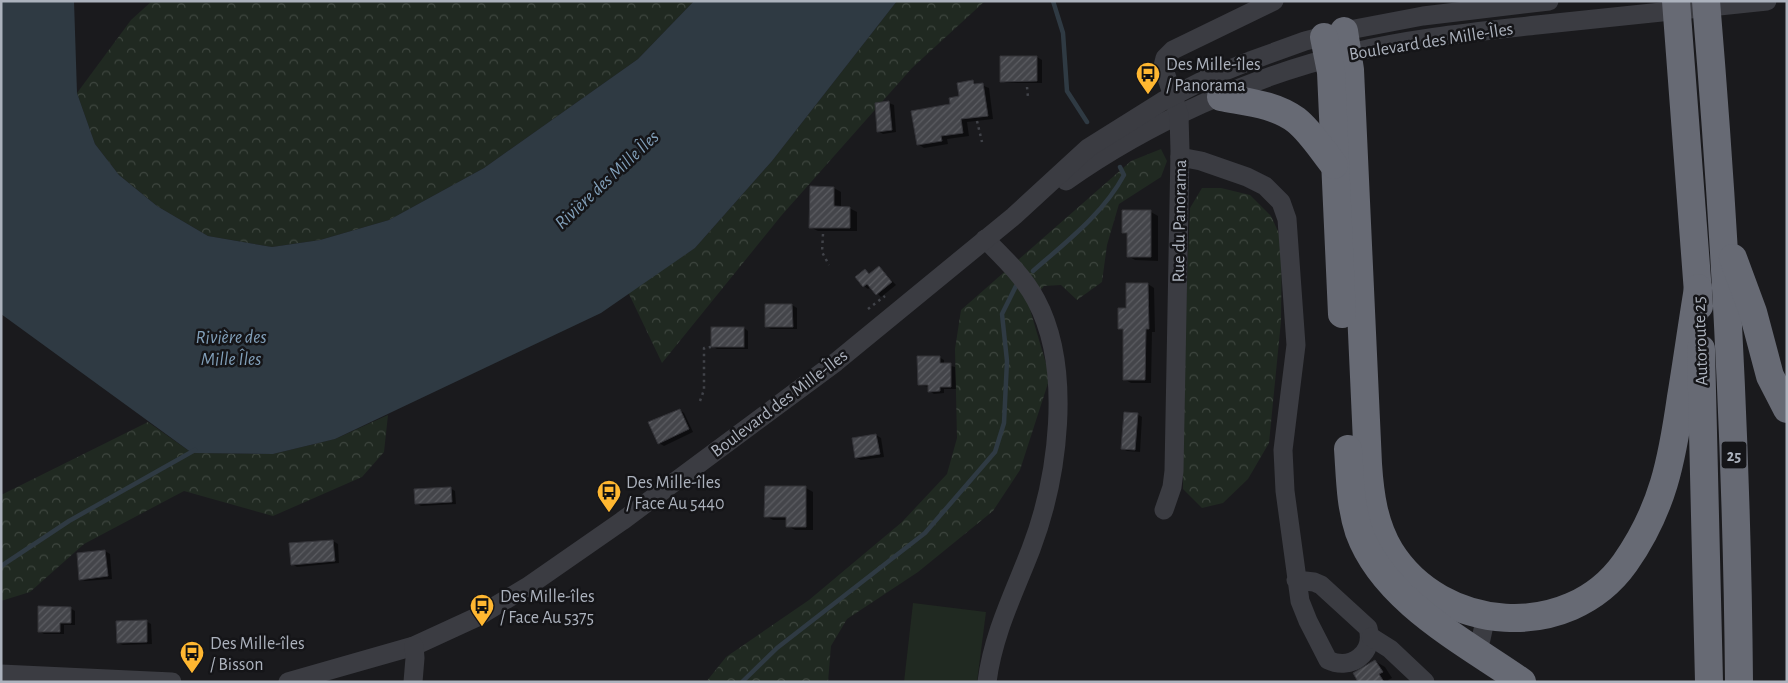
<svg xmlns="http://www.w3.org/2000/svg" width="1788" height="683" viewBox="0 0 1788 683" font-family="'Alegreya Sans',sans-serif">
<defs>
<pattern id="forest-crowns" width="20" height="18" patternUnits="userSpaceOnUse" patternTransform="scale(1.25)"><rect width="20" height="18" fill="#202921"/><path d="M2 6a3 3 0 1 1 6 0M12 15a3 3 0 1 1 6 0" fill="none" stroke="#3e463f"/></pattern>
<pattern id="building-hatch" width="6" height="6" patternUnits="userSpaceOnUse" patternTransform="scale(1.25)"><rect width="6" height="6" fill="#44454a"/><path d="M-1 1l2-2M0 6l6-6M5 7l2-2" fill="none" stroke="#5c5d62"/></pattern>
</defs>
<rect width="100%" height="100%" fill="#1a1a1d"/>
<g fill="url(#forest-crowns)">
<polygon points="152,1 694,1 638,59 484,168 389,220 320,240 272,247 208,236 157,206 119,175 95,144 77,93 131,20"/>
<polygon points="897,1 985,1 912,68 781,216 662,363 628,292 695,248 772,161"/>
<polygon points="1161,149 1167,161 1161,177 1119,204 1107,245 1102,282 1077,300 1061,285 1044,286 1029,306 1050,377 1020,470 993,511 918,572 847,619 831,646 828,682 706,682 726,657 809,600 902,522 947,474 957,438 955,349 961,310 1131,161"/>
<polygon points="1202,188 1221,188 1250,195 1271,216 1282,240 1281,321 1269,443 1248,479 1223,503 1202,508 1183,489 1183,381 1190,208"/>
<polygon points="388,415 384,452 362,477 273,516 184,491 84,544 30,592 1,601 1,495 148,422 192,453 273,454 335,439"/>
</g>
<polygon fill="#202921" points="913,603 986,612 977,682 904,682"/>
<polygon fill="#2f3a43" points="1,1 74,1 77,93 95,144 119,175 157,206 208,236 272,247 320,240 389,220 484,168 638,59 694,1 897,1 772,161 695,248 601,313 335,439 273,454 192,453 1,314"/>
<g fill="#0007">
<polygon points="1037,57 1042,60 1042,83 1006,83 1002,81"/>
<polygon points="973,82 989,88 993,119 967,122 969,136 947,139 948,144 924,148 918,144"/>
<polygon points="889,103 894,105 896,132 883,134 878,131"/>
<polygon points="834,188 841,192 841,208 849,208 857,212 857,231 818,231 810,227"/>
<polygon points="1151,212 1158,216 1158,261 1135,260 1128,256 1128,235 1123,232"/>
<polygon points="880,268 896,285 881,297 871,287 868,289 864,286 865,271 871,275"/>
<polygon points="1127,284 1148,284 1154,288 1155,332 1152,332 1151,383 1131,383 1124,379 1125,331 1120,328 1127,309"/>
<polygon points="792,305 797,308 797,329 771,329 766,327"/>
<polygon points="744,328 748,331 748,349 717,349 712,346"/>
<polygon points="939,357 944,360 944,364 955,367 956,389 944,389 944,393 934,394 929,391 929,387 919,385"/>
<polygon points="680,410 684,413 693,432 664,446 659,443"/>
<polygon points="1137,414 1142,417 1140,452 1127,451 1123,449"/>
<polygon points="876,435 881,438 884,457 861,460 857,458"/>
<polygon points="450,488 455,491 456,504 421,506 416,503"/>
<polygon points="806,488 813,492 813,530 795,530 788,526 788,520 773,520 766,516"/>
<polygon points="333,541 338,544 339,563 297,567 292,564"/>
<polygon points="105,551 110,554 112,579 85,581 81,579 78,554"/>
<polygon points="70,608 75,611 75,625 64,625 64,634 44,634 39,631"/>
<polygon points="146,621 151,624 152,644 123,645 118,643"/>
<polygon points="1375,661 1385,667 1392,678 1388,680 1389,682 1359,682"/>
</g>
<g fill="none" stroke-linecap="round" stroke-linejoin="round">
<g stroke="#2f3a43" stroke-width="4.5">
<polyline points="1053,1 1063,33 1067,91 1087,122"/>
<path d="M1033,271C1066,242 1103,214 1124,175L1120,167"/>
<polyline points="1,566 69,521 195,450"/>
<polyline points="742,682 777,648 925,533 995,452 1004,423 1007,361 1002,314 1016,286"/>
</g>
</g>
<g fill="url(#building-hatch)" stroke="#343439">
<polygon points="1000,56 1037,56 1037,81 1000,82"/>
<polygon points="973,80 974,84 983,83 988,116 961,119 963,133 941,136 942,141 917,145 911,111 950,104 949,98 959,96 957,83"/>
<polygon points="889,101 892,130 877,132 875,103"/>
<polygon points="810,186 834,187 834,206 850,207 850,228 809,228"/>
<polygon points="1122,210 1151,210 1151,257 1127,257 1127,233 1122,233"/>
<polygon points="879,266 892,282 876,295 867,284 863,287 855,277 865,269 869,274"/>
<polygon points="1126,283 1148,283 1149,329 1146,329 1145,380 1123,380 1123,329 1118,329 1118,308 1126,308"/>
<polygon points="765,304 792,304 793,327 765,327"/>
<rect x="711" y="327" width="33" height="20"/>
<polygon points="917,356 940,356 940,363 951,363 951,387 940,387 940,391 928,392 928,385 918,385"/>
<polygon points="680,409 689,429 658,444 648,422"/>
<polygon points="1124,412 1138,413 1135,450 1121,449"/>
<polygon points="876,434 880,454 855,458 852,438"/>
<polygon points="765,486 806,486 806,527 786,527 786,517 764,517"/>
<polygon points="451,487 452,502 415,504 414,489"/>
<polygon points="333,540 335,561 291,565 289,543"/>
<polygon points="105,550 108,576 79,580 77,553"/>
<polygon points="38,606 71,607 71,623 60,623 60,632 38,632"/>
<polygon points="147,620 147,642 117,643 116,621"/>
<polygon points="1375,660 1383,672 1379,674 1384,682 1358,682 1353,673"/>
</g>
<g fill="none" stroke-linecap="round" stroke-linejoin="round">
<g stroke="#414349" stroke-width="2.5" stroke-dasharray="2.5 4" stroke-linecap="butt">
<polyline points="1027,87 1028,97"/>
<polyline points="977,121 982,142"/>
<polyline points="823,234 822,252 829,265"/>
<polyline points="868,309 885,296"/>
<polyline points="700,401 704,390 704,348 711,347"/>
</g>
<g stroke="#3b3c42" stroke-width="19">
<path d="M1180,157L1201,161L1247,177L1265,186L1281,202L1287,219L1296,345L1283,450L1285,491L1300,601L1308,621L1328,660C1351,671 1375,653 1368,628L1321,585L1314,582L1296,580"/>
<path d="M1066,181C1148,123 1252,76 1350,53C1412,38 1475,32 1537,25C1614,17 1690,9 1767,1"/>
<path d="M985,239C1004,258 1024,277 1036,300C1073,369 1058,478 1031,549C1014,593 993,634 987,682"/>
<polyline points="1164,510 1172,487 1174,471 1180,151 1179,115 1163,66 1165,58 1173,50 1274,1"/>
<polyline points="1371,637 1390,649 1425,682"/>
<polyline points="1475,649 1481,639 1486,616"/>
<polyline points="1,674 172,682"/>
<polyline points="288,682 414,646 477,617 527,587 622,521 836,362 1014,216 1088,148 1163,101 1210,77 1250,61 1305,41 1344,31 1423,16 1549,1"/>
<polyline points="413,682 415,658 414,646"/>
</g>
<g stroke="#676a74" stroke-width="28">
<polyline points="1676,1 1699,306"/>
<path d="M1706,1C1725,228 1737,455 1739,682"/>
<path d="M1344,31L1350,70L1368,464C1370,495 1374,524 1390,551C1441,633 1568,643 1625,563C1663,509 1672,460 1681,397C1687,361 1692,324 1698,288"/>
<polyline points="1324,37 1331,72 1342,314"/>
<path d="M1221,97C1246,102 1275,104 1296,120C1311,132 1322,150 1334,165"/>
<polyline points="1733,258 1753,312 1770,376 1787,409"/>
<polyline points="1701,349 1709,682"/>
<path d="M1348,449C1350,477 1350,505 1359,532C1384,601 1465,642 1522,682"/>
</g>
</g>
<defs>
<symbol id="bus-pin" viewBox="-11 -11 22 30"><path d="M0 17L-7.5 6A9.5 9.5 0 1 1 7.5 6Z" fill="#ffb731" stroke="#151518"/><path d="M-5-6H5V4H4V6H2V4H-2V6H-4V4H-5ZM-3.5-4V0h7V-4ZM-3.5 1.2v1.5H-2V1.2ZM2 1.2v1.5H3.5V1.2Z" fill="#111"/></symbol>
</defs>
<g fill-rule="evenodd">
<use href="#bus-pin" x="1134" y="60" width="28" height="38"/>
<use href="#bus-pin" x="595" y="478" width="28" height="38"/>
<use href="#bus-pin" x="468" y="592" width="28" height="38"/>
<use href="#bus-pin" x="178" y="639" width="28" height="38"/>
</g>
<g text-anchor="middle" stroke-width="5" stroke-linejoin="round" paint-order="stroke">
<rect fill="#151518" stroke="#7f838c" stroke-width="1" x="1721.5" y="441.5" width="25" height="27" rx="4"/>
<g font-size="16" font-weight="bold" fill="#acb2bd">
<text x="1734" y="461">25</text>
</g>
<g font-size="18" fill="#acb2bd" stroke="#151518">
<text transform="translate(1431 41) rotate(-9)" y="6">Boulevard des Mille-Îles</text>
<text transform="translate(1179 221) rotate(-89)" y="6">Rue du Panorama</text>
<text transform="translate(1700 341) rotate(-92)" y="6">Autoroute 25</text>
<text transform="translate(779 403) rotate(-37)" y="6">Boulevard des Mille-Îles</text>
</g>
<g font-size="18" fill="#acb2bd" stroke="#151518" text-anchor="start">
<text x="1166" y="70">Des Mille-îles<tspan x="1166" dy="21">/ Panorama</tspan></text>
<text x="626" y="488">Des Mille-îles<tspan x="626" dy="21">/ Face Au 5440</tspan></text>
<text x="500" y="602">Des Mille-îles<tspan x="500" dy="21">/ Face Au 5375</tspan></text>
<text x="210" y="649">Des Mille-îles<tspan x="210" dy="21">/ Bisson</tspan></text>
</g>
<g font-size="19" font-style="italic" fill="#82a0ba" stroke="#151518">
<text transform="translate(606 179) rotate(-43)" y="7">Rivière des Mille Îles</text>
<text x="231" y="343">Rivière des<tspan x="231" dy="22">Mille Îles</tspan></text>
</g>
</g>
<rect width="1788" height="683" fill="none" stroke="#acb2bd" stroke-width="5"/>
</svg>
